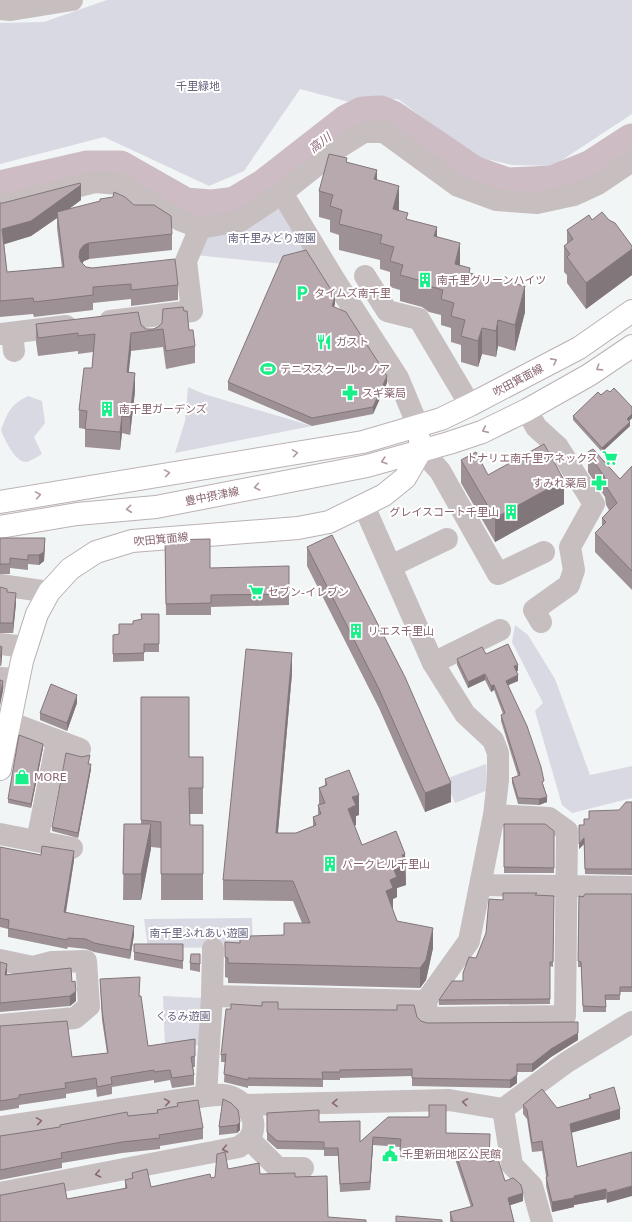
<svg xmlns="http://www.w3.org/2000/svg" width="632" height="1222" viewBox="0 0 632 1222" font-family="'DejaVu Sans','Noto Sans JP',sans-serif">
<rect width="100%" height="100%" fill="#f2f5f6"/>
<g fill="#d8d9e3">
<polygon points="107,0 632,0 632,114 553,166 512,165 473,156 398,99 349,102 300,89 244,171 209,186 104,137 0,164 0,23 44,22"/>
<polygon points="274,208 285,209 309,256 283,264 195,255 205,237"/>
<polygon points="188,387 204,394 312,426 175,453 185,421"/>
<path d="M28,396L42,401L45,423L34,437L42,454C38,456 31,461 27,462C15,463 4,438 1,430C8,412 10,405 28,396Z"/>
<polygon points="515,625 528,635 555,679 590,775 632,766 632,798 572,813 562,805 535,711 543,703 512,642"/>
<polygon points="486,764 488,790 455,803 445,779"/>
<polygon points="252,918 253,947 148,948 144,919"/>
<polygon points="163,996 203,998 199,1045 165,1048"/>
</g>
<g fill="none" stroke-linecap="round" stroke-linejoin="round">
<polyline stroke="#cdbcc4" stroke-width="35" points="0,188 87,168 120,168 185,205 211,207 235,204 265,186 347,122 363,114 380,113 392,118 473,173 507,185 553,183 592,167 632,141"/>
<defs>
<g id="major">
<polyline points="0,502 363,442 441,419 470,405 579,348 632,311"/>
<polyline points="0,527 77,514 156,507 367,466 449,443 482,432 527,410 589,375 632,346"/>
<polyline points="0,769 22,661 37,614 49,592 70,569 96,552 132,541 298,528 329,522 384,495 405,478 421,450 420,441"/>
</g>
</defs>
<use href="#major" stroke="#bbb1b4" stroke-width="24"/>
<g stroke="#c7bec0" stroke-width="22">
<polyline points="0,9 11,10 72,0"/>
<polyline points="282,193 334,279 398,378 418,426"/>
<polyline points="0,206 95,182 118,184 180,220 200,228 240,221 282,193 340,147 364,132 384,132 458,186 496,200 537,203 574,195 598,184 632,161"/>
<polyline points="365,276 387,311 419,319 470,405"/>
<polyline points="110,321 192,311 186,261 200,228"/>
<polyline points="12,333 14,351"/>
<polyline points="0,334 66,326"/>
<polyline points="527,410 536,427 558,447 594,504 570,547 574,570 569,585 534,610 541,622"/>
<polyline points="421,450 440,471 498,574 544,552"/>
<polyline points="364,506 433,663 465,714 493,740 498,753 498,780 494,815 469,941 426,1001 427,1018 565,1016 567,831 549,818 494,815"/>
<polyline points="391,566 447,539"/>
<polyline points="0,585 49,592"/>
<polyline points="0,644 25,647"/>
<polyline points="433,663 500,630"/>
<polyline points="0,678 18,679"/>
<polyline points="9,722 80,749"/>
<polyline points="0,834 72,848"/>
<polyline points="37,841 57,741"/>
<polyline points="481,885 632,887"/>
<polyline points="0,960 33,967 52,962 86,961 89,1006 75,1018 0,1025"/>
<polyline points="212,996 213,949"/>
<polyline points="206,1096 212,996 426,1001"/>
<polyline points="244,1105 449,1100 503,1109 567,1062 632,1022"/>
<polyline points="503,1109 512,1165 532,1186 542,1222"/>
<path d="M0,1127L206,1096C212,1096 219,1094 225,1095C244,1098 262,1121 249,1139C247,1142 242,1144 239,1147L0,1193"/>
<polyline points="249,1139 278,1168 303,1168"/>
</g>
<use href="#major" stroke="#fff" stroke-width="22"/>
</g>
<g fill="#9e9196" fill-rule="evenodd">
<polygon points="347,162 377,180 399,211 408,220 437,236 460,265 470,273 525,312 515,351 498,346 496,357 482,354 478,367 461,362 461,345 451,342 451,328 441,325 441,315 429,312 422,307 400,301 400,290 390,287 390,272 380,269 380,260 339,250 339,235 330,232 330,220 319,217 319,191"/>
<path d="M81,200L69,209L134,205L172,234V250L89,259L84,261L82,263L86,267L178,285V300L131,306V299L93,303V310L34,317L33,314L0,317V203ZM57,218V228L62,267L7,272L4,244L31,236Z"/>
<polygon points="592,220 609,220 632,246 632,275 586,309 567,283 567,275 564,272 564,246 567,244 567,230"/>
<polygon points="335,304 334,307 387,383 373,414 312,426 228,390 228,382"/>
<polygon points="36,324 141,325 146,329 153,329 158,327 189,330 195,346 195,363 166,369 163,347 131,351 128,372 135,391 130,435 122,433 120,450 85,447 85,429 79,428 79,410 92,368 93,352 78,354 78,351 38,356 36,342"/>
<polygon points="610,392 632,407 632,418 629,421 630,426 602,452 573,420 573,416 601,395"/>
<polygon points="588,452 620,479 632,466 632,590 595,552 595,533 602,526 602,518 609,510 606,505 605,497 588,472"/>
<polygon points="461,460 488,475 564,504 495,542 461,483"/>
<polygon points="0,541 45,548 44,561 39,565 28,564 28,570 10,568 10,574 0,574"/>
<polygon points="307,547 451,802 425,812 379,708 307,566"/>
<polygon points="165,551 210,568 289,594 289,605 211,607 211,615 166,615"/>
<polygon points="0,587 7,592 16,603 13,633 0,633"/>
<polygon points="159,614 159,652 144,652 144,661 113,662 113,635 119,634 133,624"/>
<polygon points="0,646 2,657 1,666 0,666"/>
<polygon points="486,654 518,671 516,671 518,681 508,685 544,787 547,802 539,805 518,804 512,783 512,778 518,776 501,721 501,715 503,714 494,690 491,692 485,680 468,688 457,665 457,659"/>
<polygon points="292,673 278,833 296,833 313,826 313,817 318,815 318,805 319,805 319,788 325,785 325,779 359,815 356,816 356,825 354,826 362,845 405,854 406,885 397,888 397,897 393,899 393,908 392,908 397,921 433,948 426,980 420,988 228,983 228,978 225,977 225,942 240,943 250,939 284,935 302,923 293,901 223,900 223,880"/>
<polygon points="141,697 189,757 203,757 203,814 190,814 190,825 203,825 203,900 161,900 161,848 151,847 141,900 123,900 124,824 141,824"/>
<polygon points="77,703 67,731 40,720 40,713"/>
<polygon points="43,748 31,808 8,803 8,799"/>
<polygon points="90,759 88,764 91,769 78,838 52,831 52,827"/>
<polygon points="632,802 632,875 585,874 584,844 579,849 579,825 584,825 589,819 619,810"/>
<polygon points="504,824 554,831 554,873 504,873"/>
<polygon points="0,847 41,855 74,860 66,913 134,935 130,959 94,952 86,949 68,947 67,949 8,937 8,929 0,927"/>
<polygon points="632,894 632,992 620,992 620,1000 606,1000 606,1012 583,1012 581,967 578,967 579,896"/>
<polygon points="537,895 554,896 553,967 550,966 550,1004 439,1005 439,1000 463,981 476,958 503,900"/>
<polygon points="183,944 183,969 134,960 134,952"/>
<polygon points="200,954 200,972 190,970 190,963"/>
<polygon points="0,962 7,974 72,982 76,1001 70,1006 0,1012"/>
<polygon points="100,979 140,996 148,1046 195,1039 195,1067 193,1067 194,1075 194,1085 172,1088 170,1080 154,1083 154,1080 112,1087 112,1094 97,1097 96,1089 66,1094 66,1098 19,1105 19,1108 0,1111 0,1026 72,1057 107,1053 102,1020"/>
<polygon points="278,1009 417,1017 421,1021 427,1023 578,1040 551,1057 532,1072 517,1072 517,1083 510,1088 412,1086 412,1076 340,1078 340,1080 323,1080 323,1087 248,1086 248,1088 224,1082 225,1062 221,1062 221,1055"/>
<polygon points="589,1095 620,1119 571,1133 577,1167 632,1152 607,1203 606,1199 574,1205 574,1207 552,1212 546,1186 546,1176 542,1151 532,1152 527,1119 523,1114 523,1105 557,1108 589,1098"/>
<polygon points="223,1099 240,1130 237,1133 219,1135 219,1127"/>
<polygon points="177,1103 203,1128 203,1139 160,1146 160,1149 122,1153 62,1163 62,1168 0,1180 0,1136 60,1127 60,1125 157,1113 157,1110 177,1106"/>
<polygon points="267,1113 319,1122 360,1142 388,1117 446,1133 489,1162 523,1201 510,1205 514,1222 450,1222 450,1212 471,1207 455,1159 400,1157 401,1147 373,1145 370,1190 340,1192 338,1156 324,1156 324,1150 277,1149 267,1140"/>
<polygon points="228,1169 260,1174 295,1177 328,1217 67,1199 125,1189 125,1180 132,1179 132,1173 151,1187 215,1177"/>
</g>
<g fill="#81767a">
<polygon points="377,170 377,196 374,179"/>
<polygon points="81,185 81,200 58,217 57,212 57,218 31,236 2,245 2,229"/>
<polygon points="399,186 399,212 393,209"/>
<polygon points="437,227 437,253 434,236"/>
<polygon points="89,243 89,259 84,261 80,266 79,257 80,250 84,245"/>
<polygon points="460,243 460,268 455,264"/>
<polygon points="632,249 632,275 586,309 586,283"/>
<polygon points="525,286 525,312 515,351 515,325"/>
<polygon points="335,296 335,304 332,314 332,306"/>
<polygon points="498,320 498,346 496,357 496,331"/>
<polygon points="482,328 482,354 478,367 478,341"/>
<polygon points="131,333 131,351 127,390 127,372"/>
<polygon points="135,373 135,391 130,435 130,417"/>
<polygon points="387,376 387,383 373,414 373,407"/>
<polygon points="632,414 632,418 627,423 627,419"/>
<polygon points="122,416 122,433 120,450 120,432"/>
<polygon points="630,422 630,426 602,452 602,448"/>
<polygon points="564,480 564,504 495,542 495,518"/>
<polygon points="45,538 44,561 39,565 39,555"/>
<polygon points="16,593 16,603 13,633 13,623"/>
<polygon points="2,647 2,657 1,666 1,656"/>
<polygon points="292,653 292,673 276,853 276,833"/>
<polygon points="518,665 518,671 514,672 514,666"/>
<polygon points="485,674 485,680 468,688 468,682"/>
<polygon points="518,675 518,681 506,686 506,681"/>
<polygon points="3,681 3,691 0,706 0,696"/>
<polygon points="494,685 494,690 491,692 491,686"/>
<polygon points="77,695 77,703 67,731 67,723"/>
<polygon points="43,744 43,748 31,808 31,804"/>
<polygon points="91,764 91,769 78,838 78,833"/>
<polygon points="451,783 451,802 425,812 425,793"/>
<polygon points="359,795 359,815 356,816 356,825 348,829 348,809 352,797"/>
<polygon points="547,797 547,802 539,805 539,799"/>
<polygon points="151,824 151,849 141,900 141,874"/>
<polygon points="584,838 584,844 579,849 579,844"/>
<polygon points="74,851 74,860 64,921 64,912"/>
<polygon points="405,854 406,885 397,888 397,897 393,899 393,908 386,911 386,891 394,870 402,855"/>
<polygon points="134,926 134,935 130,959 130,950"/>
<polygon points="433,928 433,948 426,980 420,988 420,968"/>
<polygon points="7,964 7,974 5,975"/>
<polygon points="76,991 76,1001 70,1006 70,996"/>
<polygon points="578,1033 578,1040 551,1057 532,1072 532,1064 551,1049"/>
<polygon points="517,1075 517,1083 510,1088 510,1080"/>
<polygon points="620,1109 620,1119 570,1133 570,1124"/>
<polygon points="240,1122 240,1130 237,1133 237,1125"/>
<polygon points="373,1137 373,1145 370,1190 370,1182"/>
<polygon points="632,1186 632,1196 607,1203 607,1193"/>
<polygon points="606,1189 606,1199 574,1205 574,1207 552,1212 552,1202 574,1196"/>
<polygon points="523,1193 523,1201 508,1206 508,1198"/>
</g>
<g fill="#b8a9ae" stroke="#81767a">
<polygon points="329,154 347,158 346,162 377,170 374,179 399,186 393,209 408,213 406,219 437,227 434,236 460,243 455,264 470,268 469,273 525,286 515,325 498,320 496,331 482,328 478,341 461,336 465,320 451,316 454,303 441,299 443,290 429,286 422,281 400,275 403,265 390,261 394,247 380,243 382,235 339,224 342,210 330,206 333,195 319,191"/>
<polygon points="80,183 81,185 31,221 2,229 7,272 64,267 57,212 100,201 100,199 113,197 114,192 125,197 134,205 154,205 171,216 172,234 89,243 84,245 80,250 79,257 81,262 86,267 92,268 175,259 178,285 131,290 131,284 93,287 93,295 34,302 33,298 0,301 0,203 3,203"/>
<polygon points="602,212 609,220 615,223 632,246 632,249 586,283 567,257 570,254 564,246 573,239 567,230 589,215 592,220"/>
<polygon points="306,250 335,296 332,306 346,312 387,376 373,407 312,418 228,382 283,256"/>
<polygon points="183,307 184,311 187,311 189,330 193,330 195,346 166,351 163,329 131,333 127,372 135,373 130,417 122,416 120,432 85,429 87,411 79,410 84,368 92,368 95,334 78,336 78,333 38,338 36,324 138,312 141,325 146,329 153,329 158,327 162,323 163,309"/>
<polygon points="614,388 632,407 632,414 627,419 630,422 602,448 573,416 598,392 601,395 607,390 610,392"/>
<polygon points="544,444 564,480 495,518 461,460 476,452 488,475"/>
<polygon points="593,449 620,479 632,466 632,571 595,533 606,522 602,518 617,503 606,486 605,478 588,452"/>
<polygon points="332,535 405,677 451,783 425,793 379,689 307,547"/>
<polygon points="0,538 45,538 44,552 39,555 28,555 28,560 10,558 10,564 0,564"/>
<polygon points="210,539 210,568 289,566 289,594 211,595 211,603 166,604 165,540"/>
<polygon points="0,587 7,589 7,592 16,593 13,623 0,623"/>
<polygon points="141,614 159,614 159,644 144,644 144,653 113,654 113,635 119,634 119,624 133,624 133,621 142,619"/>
<polygon points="508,644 518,665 514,666 518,675 506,681 527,726 541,767 544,781 542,782 547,797 539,799 518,798 512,778 520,775 501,715 505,713 494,685 491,686 485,674 468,682 457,659 482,647 486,654"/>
<polygon points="0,646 2,647 1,656 0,656"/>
<polygon points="246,649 292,653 276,833 296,833 316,825 313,817 321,814 318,805 325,803 319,788 327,785 325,779 349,770 359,795 352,797 356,805 348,809 362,845 396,831 405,854 402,855 406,865 394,870 397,877 390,880 393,888 386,891 397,921 433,928 426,960 420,968 228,963 228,958 225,957 225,942 240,943 240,939 250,939 250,936 284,935 284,923 310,923 293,881 223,880"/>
<polygon points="0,680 3,681 0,696"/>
<polygon points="51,684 77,695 67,723 40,713"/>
<polygon points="141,697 189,697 189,757 203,757 203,788 189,788 190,825 203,825 203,874 161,874 161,822 141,820"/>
<polygon points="19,735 43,744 31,804 8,799"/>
<polygon points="66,753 82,757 90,755 88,764 91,764 78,833 52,827"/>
<polygon points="626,802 632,802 632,869 585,869 584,838 579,844 579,825 584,825 584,819 589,819 589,811 619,810"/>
<polygon points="124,824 151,824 141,874 123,874"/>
<polygon points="504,824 545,824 554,831 554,868 504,867"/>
<polygon points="42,846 74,851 64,912 134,926 130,950 94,943 86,939 68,938 67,940 8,928 9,920 0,918 0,847 41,855"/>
<polygon points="503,893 537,893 535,895 554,896 553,962 550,962 550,999 439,1000 452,981 463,981 463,973 469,957 476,958 486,933 489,899 503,900"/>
<polygon points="585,894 632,894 632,987 620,987 620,995 605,995 606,1007 583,1006 581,962 578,961 579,896 583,897"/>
<polygon points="134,944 183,944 183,961 134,952"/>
<polygon points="191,954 200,954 200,964 190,963"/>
<polygon points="0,962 7,964 5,975 71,968 72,982 75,981 76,991 70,996 0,1003"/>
<polygon points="140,977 139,996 141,996 148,1046 195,1039 195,1056 191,1057 194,1075 172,1078 170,1070 154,1072 154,1070 111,1077 112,1084 97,1087 96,1078 65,1083 66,1088 19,1095 19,1098 0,1101 0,1026 67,1021 72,1057 108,1053 102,1010 100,979"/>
<polygon points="262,1002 278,1002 278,1009 397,1010 397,1005 414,1005 417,1017 421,1021 427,1023 578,1022 578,1033 551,1049 532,1064 517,1064 517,1075 510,1080 412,1078 412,1069 340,1070 340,1072 322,1072 323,1079 248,1078 248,1080 224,1074 226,1054 221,1055 226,1009 231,1009 231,1004 262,1006"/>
<polygon points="614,1087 620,1109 570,1124 577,1167 632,1152 632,1186 607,1193 606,1189 574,1196 574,1198 552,1202 546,1177 548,1176 542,1141 532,1143 527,1110 523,1105 542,1089 557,1108 591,1098 589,1095"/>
<polygon points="223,1099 231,1103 238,1110 240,1122 237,1125 219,1127"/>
<polygon points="198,1100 203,1128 159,1135 160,1138 122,1142 61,1153 62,1158 0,1170 0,1136 60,1127 60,1125 127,1112 128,1116 158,1113 157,1110 178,1106 177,1103"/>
<polygon points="429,1105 446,1105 446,1133 490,1134 489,1162 498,1159 505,1181 513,1178 517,1181 521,1185 523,1193 508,1198 514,1222 453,1222 450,1212 473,1206 455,1151 400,1150 401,1139 373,1137 370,1182 340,1184 338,1148 324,1148 324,1142 277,1141 267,1132 267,1113 319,1110 319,1122 360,1121 360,1142 388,1117 429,1117"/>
<polygon points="225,1152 228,1169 259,1163 260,1174 295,1173 295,1177 327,1176 328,1217 366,1220 366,1222 0,1222 0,1195 2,1195 64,1183 67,1199 127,1188 125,1180 133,1178 132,1173 147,1169 151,1187 210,1174 211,1178 215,1177 217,1154"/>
<polygon points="396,1216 442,1220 442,1222 396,1222"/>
</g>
<defs><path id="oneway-chevron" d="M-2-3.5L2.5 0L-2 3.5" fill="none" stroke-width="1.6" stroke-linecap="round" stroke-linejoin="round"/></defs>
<g stroke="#b09a9f">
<use href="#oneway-chevron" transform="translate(554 361) rotate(-28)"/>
<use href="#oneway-chevron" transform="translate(599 368) rotate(147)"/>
<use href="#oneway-chevron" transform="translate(485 430) rotate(156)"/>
<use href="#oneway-chevron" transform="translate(295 453) rotate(-9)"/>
<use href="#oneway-chevron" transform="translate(384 461) rotate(163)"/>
<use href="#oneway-chevron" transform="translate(167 473) rotate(-9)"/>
<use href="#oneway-chevron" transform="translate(257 487) rotate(169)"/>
<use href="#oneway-chevron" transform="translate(38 495) rotate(-10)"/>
<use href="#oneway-chevron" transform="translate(129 509) rotate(174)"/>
</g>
<g stroke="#896870">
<use href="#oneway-chevron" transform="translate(167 1102) rotate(-9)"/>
<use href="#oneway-chevron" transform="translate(465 1102) rotate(-171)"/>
<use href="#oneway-chevron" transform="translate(335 1103) rotate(179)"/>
<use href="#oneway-chevron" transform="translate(39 1121) rotate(-9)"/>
<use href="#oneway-chevron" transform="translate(225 1149) rotate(169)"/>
<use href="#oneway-chevron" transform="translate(98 1174) rotate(169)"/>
</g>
<defs>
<symbol id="building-bare" viewBox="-9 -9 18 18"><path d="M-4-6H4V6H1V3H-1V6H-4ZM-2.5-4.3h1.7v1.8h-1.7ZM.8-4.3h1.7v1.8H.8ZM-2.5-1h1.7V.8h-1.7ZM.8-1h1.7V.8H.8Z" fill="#19ef89" stroke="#fff" stroke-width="2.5" paint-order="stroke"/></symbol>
<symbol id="parking-bare" viewBox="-9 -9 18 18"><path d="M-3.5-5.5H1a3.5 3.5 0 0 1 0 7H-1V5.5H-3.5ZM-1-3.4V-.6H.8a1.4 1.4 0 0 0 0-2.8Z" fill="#19ef89" stroke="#fff" stroke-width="2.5" paint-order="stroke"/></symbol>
<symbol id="restaurant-bare" viewBox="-9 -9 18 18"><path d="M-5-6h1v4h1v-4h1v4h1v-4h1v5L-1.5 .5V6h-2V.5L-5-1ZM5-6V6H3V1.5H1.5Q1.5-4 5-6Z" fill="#19ef89" stroke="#fff" stroke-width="2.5" paint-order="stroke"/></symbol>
<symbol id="stadium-bare" viewBox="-9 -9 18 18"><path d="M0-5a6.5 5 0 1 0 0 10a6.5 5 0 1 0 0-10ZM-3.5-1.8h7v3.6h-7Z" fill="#19ef89" stroke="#fff" stroke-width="2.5" paint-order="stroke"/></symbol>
<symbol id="pharmacy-bare" viewBox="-9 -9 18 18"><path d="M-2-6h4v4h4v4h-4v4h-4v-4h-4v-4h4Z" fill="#19ef89" stroke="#fff" stroke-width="2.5" paint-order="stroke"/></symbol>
<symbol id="supermarket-bare" viewBox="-9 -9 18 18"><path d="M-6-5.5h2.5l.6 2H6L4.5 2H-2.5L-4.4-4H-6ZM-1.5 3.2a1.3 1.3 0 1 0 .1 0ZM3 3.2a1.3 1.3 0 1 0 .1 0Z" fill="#19ef89" stroke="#fff" stroke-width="2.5" paint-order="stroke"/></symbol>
<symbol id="shop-bare" viewBox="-9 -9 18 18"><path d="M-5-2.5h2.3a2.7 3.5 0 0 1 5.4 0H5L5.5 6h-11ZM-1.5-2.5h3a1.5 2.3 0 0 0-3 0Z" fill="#19ef89" stroke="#fff" stroke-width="2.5" paint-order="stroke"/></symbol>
<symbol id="civic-bare" viewBox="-9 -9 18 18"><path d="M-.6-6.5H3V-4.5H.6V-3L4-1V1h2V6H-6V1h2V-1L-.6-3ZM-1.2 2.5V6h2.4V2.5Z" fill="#19ef89" stroke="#fff" stroke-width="2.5" paint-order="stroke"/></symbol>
</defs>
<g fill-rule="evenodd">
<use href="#building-bare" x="414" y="269" width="22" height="22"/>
<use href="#parking-bare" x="291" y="282" width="22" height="22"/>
<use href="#restaurant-bare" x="313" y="331" width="22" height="22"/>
<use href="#stadium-bare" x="257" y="358" width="22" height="22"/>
<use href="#pharmacy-bare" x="339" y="382" width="22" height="22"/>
<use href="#building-bare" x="96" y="398" width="22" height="22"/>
<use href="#supermarket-bare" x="599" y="447" width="22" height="22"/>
<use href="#pharmacy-bare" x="588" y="472" width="22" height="22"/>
<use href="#building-bare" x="500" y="501" width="22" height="22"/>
<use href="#supermarket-bare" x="245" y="581" width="22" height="22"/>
<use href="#building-bare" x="345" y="620" width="22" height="22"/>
<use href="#shop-bare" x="11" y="766" width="22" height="22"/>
<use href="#building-bare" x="319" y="853" width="22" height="22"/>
<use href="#civic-bare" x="379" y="1143" width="22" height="22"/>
</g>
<g text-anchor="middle" stroke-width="4" stroke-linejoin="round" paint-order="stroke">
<g font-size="11" fill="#65627c" stroke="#fff">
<text x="198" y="90">千里緑地</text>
<text x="272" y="242">南千里みどり遊園</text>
<text x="199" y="937">南千里ふれあい遊園</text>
<text x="183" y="1020">くるみ遊園</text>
</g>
<g font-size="11" fill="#86636c" stroke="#fff" text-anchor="start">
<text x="437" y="284">南千里グリーンハイツ</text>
<text x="314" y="297">タイムズ南千里</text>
<text x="336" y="346">ガスト</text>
<text x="280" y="373">テニススクール・ノア</text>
<text x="362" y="397">スギ薬局</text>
<text x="119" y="413">南千里ガーデンズ</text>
<text x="598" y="462" text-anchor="end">トナリエ南千里アネックス</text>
<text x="587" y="487" text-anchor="end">すみれ薬局</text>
<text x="499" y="516" text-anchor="end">グレイスコート千里山</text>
<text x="268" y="596">セブン-イレブン</text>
<text x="368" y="635">リエス千里山</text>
<text x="34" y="781">MORE</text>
<text x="342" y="868">パークヒル千里山</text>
<text x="402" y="1158">千里新田地区公民館</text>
</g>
<g font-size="11" fill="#86636c" stroke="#fff">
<text transform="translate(518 380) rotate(-28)" y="4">吹田箕面線</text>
<text transform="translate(212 496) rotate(-11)" y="4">豊中摂津線</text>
<text transform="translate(161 539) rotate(-5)" y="4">吹田箕面線</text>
</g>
<g font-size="12" font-style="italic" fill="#91687a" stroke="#fff">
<text transform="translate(320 143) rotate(-38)" y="4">高川</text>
</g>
</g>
</svg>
